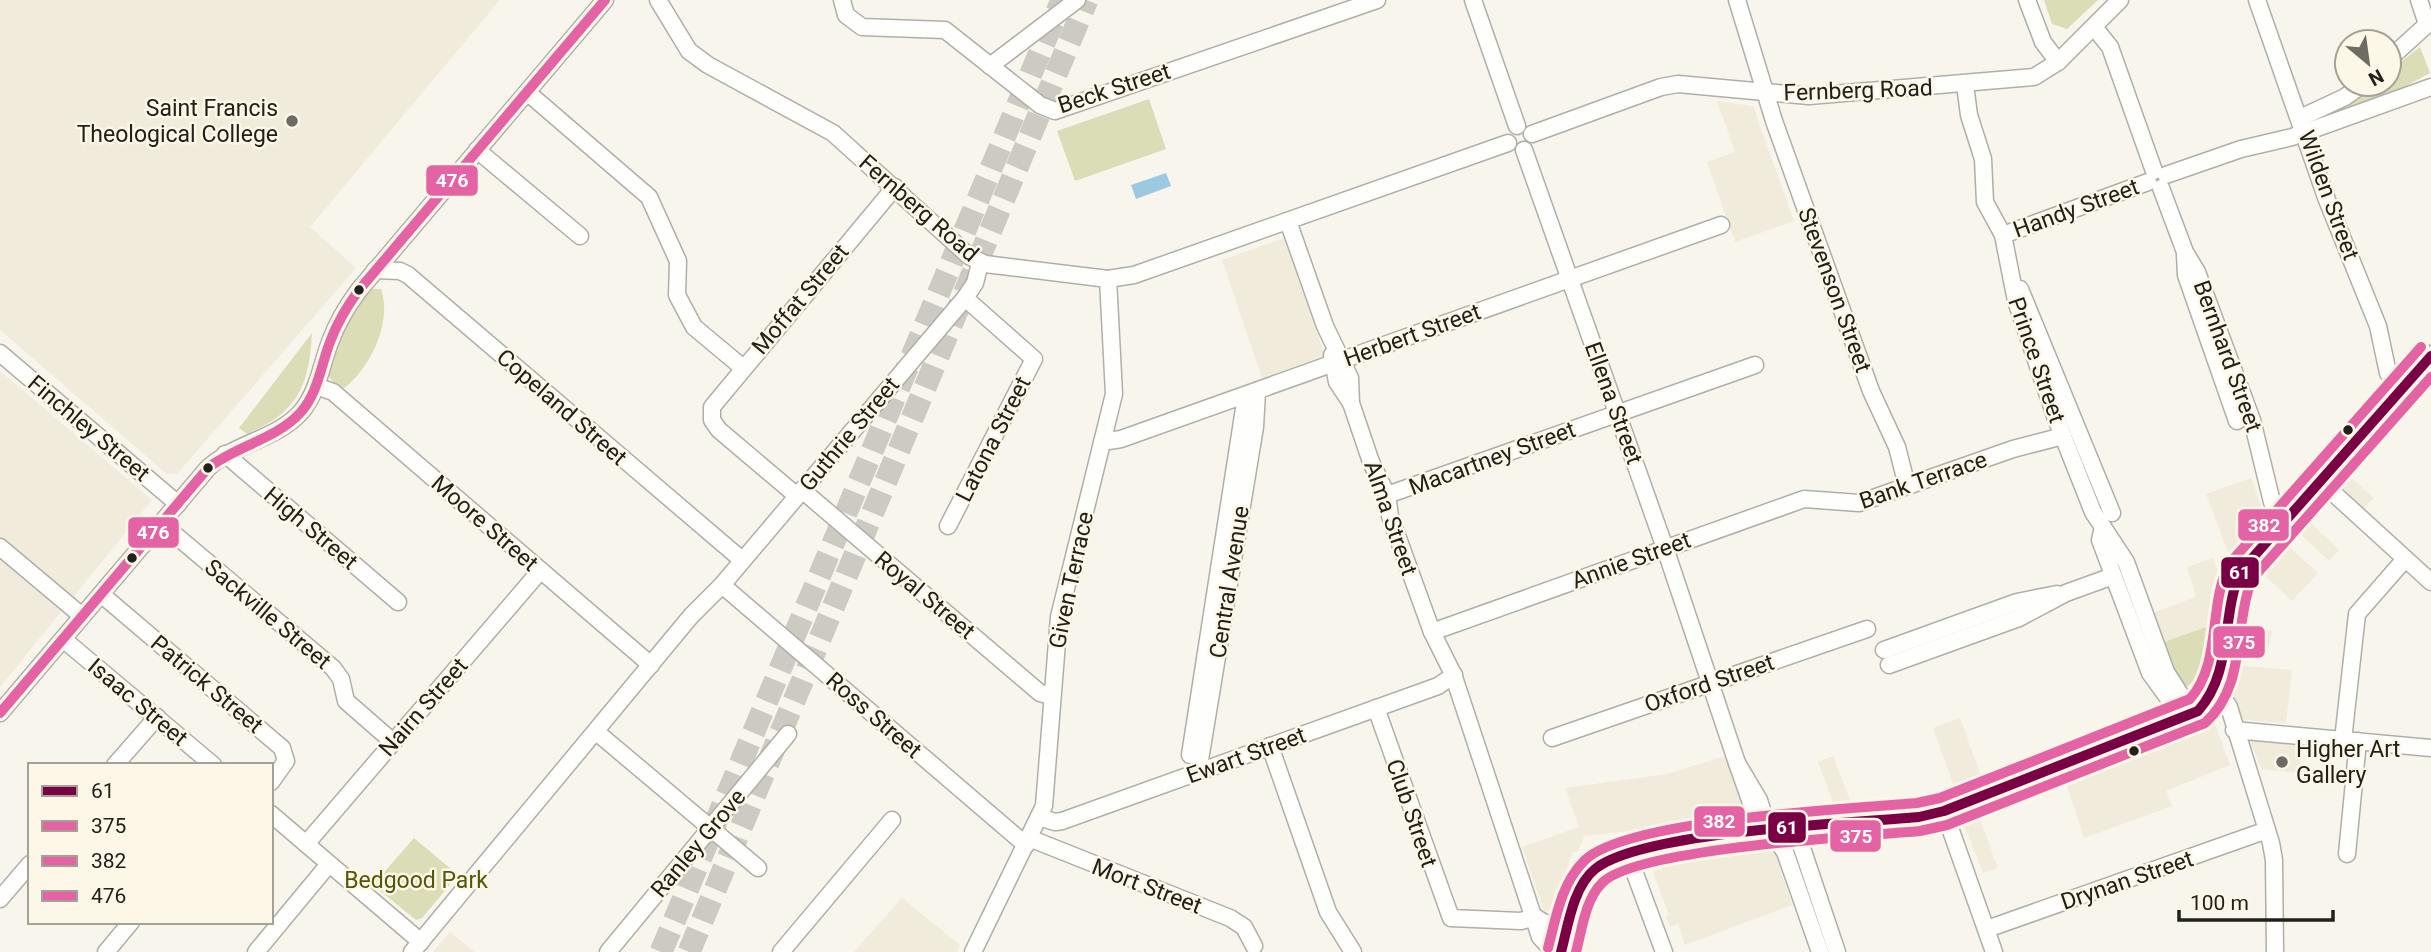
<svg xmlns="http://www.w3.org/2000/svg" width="2431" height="952" viewBox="0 0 2431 952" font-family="Roboto,sans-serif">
<rect width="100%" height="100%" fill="#f8f5ed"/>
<g fill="#f1ebdb">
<polygon points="0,0 500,0 310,227 356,268 177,474 167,474 0,330"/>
<polygon points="1717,101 1753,106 1794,221 1735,242 1707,162 1735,152"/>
<polygon points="1284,238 1325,356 1262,378 1222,260"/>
<polygon points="0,371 152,500 0,687"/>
<polygon points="2347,474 2374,498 2363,509 2336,485"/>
<polygon points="2251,478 2265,518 2230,557 2206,494"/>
<polygon points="2306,518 2339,550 2329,561 2296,530"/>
<polygon points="2284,542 2318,573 2292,601 2259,570"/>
<polygon points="2213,558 2218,571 2209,626 2164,642 2152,613 2196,597 2187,567"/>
<polygon points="2239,626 2272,631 2269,647 2236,643"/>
<polygon points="2232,665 2292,670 2286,723 2243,720 2229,682"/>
<polygon points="1960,718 1983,782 1956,792 1933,728"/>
<polygon points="2213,719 2230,765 2166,791 2172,806 2084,838 2065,780"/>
<polygon points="2249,738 2302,743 2300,773 2261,769"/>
<polygon points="1725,756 1748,818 1584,836 1578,851 1572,853 1553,911 1544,911 1522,847 1579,827 1565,788 1667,774"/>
<polygon points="1833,756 1853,808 1836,810 1818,762"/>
<polygon points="1979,816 1998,868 1983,873 1963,822"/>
<polygon points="1771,840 1792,905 1685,945 1678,924 1670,927 1666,917 1669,915 1653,872 1661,869 1657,857"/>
<polygon points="902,898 960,945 957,952 854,952"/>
<polygon points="450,932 474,952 433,952"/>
</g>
<g fill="#dbddb6">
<polygon points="2044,0 2098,0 2067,29 2052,24"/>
<polygon points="2420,47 2430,73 2389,95 2320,123 2318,117 2350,103 2375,84 2389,84 2389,71"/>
<polygon points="1149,99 1166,149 1075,181 1057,131"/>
<path d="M370,289H381C393,322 369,372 340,391L327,374L341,326Z"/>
<path d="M312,333C309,386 298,412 247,434L239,428Z"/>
<path d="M2209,626C2206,647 2205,672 2188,686L2180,685L2164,642Z"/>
<polygon points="414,838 458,875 422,918 416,920 373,885"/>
</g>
<polygon fill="#9cc9e2" points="1166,173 1171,186 1136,199 1131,185"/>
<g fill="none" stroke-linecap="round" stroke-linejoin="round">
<g stroke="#cdcac3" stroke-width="23" stroke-dasharray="23 11" stroke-linecap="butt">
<polyline points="661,952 1062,0"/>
<polyline points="689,952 1087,0"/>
</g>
<defs>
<g id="minor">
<polyline points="658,0 689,51 708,65 833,133 969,256 985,264 1108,279 1134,275 1508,143"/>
<polyline points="842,0 846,15 862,27 945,30 1040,105 1055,111 1377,0"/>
<polyline points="1473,0 1517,126"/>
<polyline points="1737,0 1774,121 1871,391 1897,447 1907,486"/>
<polyline points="2027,0 2043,42 2058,62"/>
<polyline points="2257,0 2327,200 2378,326 2388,373 2402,388"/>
<polyline points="2419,0 2427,24"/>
<polyline points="2094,27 2110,47 2154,171"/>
<polyline points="2389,59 2431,21"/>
<polyline points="990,66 1077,0"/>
<polyline points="1965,85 1969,115 1983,159 1985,202 2003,235 2016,301 2055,416 2093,512 2126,562 2166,672 2193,714"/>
<polyline points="527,92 649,197 678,261 677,295 694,327 742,367"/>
<polyline points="2300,118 2345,97 2363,84"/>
<polyline points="1532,134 1661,87 1678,84 1809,96 2034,77 2058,62 2120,0"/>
<polyline points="477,150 580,236"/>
<polyline points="1524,150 1665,548 1737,763"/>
<polyline points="2166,175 2241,149 2292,137 2431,87"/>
<polyline points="2161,188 2185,252 2197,272 2252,420 2272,502 2286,518"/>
<polyline points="1288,221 1325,326 1350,378 1351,403 1371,462 1387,495 1390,516 1432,632 1453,674 1540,937 1554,952"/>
<polyline points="2003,235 2148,182"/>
<polyline points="2185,255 2186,275 2237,421"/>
<polyline points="375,270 400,271 408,275 742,560"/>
<polyline points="2020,289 2112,513"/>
<polyline points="0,353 178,504"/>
<polyline points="1332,355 1337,382 1351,403"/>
<polyline points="316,386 333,392 651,665"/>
<polyline points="1102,442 1121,439 1721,225"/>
<polyline points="225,454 398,602"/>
<polyline points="2319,480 2431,582"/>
<polyline points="802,490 1040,693 1051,696"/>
<polyline points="1387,495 1755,365"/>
<polyline points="797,496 719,430 712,420 712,407 895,187"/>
<polyline points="161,523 333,668 341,679 346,701 393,742"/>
<polyline points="948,526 1034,359 965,298"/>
<polyline points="2103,527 2100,540 2150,673 2176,709"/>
<polyline points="0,547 82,616"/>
<polyline points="722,585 1026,845"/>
<polyline points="101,594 282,748 286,761 271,782"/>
<polyline points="1432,632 1804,499 1859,503 2013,449 2063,436"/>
<polyline points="63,639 213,765"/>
<polyline points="1884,650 2017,602 2057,594"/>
<polyline points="1889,665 2019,618 2066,593 2113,576"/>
<polyline points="2207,687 2224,699 2229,707 2271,843 2274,860 2275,952"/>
<polyline points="1376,708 1451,918 1521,921 1535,917"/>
<path d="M0,713L208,468C235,443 277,439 301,412C318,392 321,366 330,342C337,323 347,306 359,290L605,0"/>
<polyline points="2234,730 2431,748"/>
<polyline points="600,735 758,868"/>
<polyline points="1552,738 1867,629"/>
<polyline points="2343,740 2357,614 2405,559"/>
<polyline points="1270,746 1328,912 1353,952"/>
<polyline points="1190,755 1246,396"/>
<polyline points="115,765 157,717"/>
<polyline points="1198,772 1255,427 1257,392"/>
<polyline points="1944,811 1994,952"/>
<polyline points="271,814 421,942"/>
<polyline points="1039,817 1055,822 1062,821 1438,686 1454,675"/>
<polyline points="1796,830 1837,952"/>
<polyline points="1771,832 1785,852 1820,952"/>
<polyline points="1755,834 1756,817 1737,763 1759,800 1769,832"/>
<polyline points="1029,838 1230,918 1244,927 1254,946"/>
<polyline points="306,844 540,571"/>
<polyline points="1627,852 1664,952"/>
<polyline points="2347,854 2358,741"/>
<polyline points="0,899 30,864"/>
<polyline points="1535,917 1550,926 1572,917"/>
<polyline points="1987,929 2267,830"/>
<polyline points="106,952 131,922"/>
<polyline points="256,952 329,864"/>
<polyline points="412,952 691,616 722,585 965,298 975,283 980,263"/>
<polyline points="608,952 788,734"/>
<polyline points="781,952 892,820"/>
<polyline points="973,952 1044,806 1059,617 1114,394 1108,279"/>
</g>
<path id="major" d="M1561,952C1569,926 1574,889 1595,869C1632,835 1858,823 1919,817L1944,811L2198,711C2237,679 2217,615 2240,572L2431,356"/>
</defs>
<use href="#minor" stroke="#b0aea8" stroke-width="19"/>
<use href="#major" stroke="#b0aea8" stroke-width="23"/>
<use href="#minor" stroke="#fefefc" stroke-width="16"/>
<use href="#major" stroke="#fefefc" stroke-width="19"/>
<defs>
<path id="bus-1" d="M1561,952C1568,926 1573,887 1595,869C1642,831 1852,823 1919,817L1944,811L2198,711C2233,672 2221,618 2240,572L2431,356"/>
<path id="bus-2" d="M1576,952C1582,930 1585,900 1602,883C1635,848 1863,836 1920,831L1947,825L2205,723C2247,685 2233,628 2252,579L2431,377"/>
<path id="bus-3" d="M1548,948C1556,918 1561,884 1584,861C1625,819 1852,809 1917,803L1940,798L2190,699C2222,663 2208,606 2229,564L2421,347"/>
<path id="bus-4" d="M0,713L208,468C236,446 277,439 301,412C318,393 321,365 330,342C337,323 347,306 359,290L605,0"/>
</defs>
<use href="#bus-1" stroke="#fdf7e8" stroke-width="16"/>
<use href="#bus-2" stroke="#fdf7e8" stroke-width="16"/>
<use href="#bus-3" stroke="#fdf7e8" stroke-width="16"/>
<use href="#bus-4" stroke="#fdf7e8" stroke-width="16"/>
<use href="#bus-1" stroke="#7a0046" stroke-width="10"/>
<use href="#bus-2" stroke="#e463a4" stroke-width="10"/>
<use href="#bus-3" stroke="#e463a4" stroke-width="10"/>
<use href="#bus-4" stroke="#e463a4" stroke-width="10"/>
</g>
<g fill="#6d6b64" stroke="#fdf7e8" stroke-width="2.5">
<circle cx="292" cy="121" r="7"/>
<circle cx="2282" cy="762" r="7"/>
</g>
<g fill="#22201b" stroke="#fdf7e8" stroke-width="2.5">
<circle cx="359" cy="290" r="6"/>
<circle cx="2348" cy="430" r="6"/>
<circle cx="208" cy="468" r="6"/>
<circle cx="132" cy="558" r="6"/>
<circle cx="2134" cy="751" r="6"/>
</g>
<g text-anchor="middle" stroke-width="5" stroke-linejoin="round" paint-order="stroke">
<g font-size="23" fill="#22201b" stroke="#fdf7e8">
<text transform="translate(1114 88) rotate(-18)" y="8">Beck Street</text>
<text transform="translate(1858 90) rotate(-2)" y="8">Fernberg Road</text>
<text transform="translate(2329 195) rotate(70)" y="8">Wilden Street</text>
<text transform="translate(919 208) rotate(41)" y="8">Fernberg Road</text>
<text transform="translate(2076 208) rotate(-20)" y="8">Handy Street</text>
<text transform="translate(1835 290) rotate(70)" y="8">Stevenson Street</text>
<text transform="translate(800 299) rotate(-50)" y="8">Moffat Street</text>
<text transform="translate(1412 335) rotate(-20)" y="8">Herbert Street</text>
<text transform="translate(2228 356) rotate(70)" y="8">Bernhard Street</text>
<text transform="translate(2037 360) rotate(71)" y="8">Prince Street</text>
<text transform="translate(1614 403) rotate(70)" y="8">Ellena Street</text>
<text transform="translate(562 407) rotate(41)" y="8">Copeland Street</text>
<text transform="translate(89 428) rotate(40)" y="8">Finchley Street</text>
<text transform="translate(849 434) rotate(-50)" y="8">Guthrie Street</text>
<text transform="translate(993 439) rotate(-63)" y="8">Latona Street</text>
<text transform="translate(1492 458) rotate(-20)" y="8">Macartney Street</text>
<text transform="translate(1923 480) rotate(-19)" y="8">Bank Terrace</text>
<text transform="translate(1391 518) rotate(71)" y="8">Alma Street</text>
<text transform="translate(485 523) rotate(41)" y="8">Moore Street</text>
<text transform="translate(311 528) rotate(40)" y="8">High Street</text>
<text transform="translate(1631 560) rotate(-20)" y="8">Annie Street</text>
<text transform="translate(1071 580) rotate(-78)" y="8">Given Terrace</text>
<text transform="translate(1229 582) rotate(-81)" y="8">Central Avenue</text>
<text transform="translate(925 595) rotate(40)" y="8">Royal Street</text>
<text transform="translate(268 614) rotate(40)" y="8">Sackville Street</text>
<text transform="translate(1709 683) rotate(-19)" y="8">Oxford Street</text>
<text transform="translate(207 684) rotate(40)" y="8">Patrick Street</text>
<text transform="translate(138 702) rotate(40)" y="8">Isaac Street</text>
<text transform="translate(423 707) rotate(-49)" y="8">Nairn Street</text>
<text transform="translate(874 715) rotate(41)" y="8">Ross Street</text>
<text transform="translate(1246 755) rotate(-20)" y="8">Ewart Street</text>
<text transform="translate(1412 813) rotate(71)" y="8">Club Street</text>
<text transform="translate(698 843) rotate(-50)" y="8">Ranley Grove</text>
<text transform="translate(2127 880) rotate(-19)" y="8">Drynan Street</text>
<text transform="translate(1147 886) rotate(21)" y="8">Mort Street</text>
</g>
<g font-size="23" fill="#22201b" stroke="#fdf7e8" text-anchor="end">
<text x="278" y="116">Saint Francis<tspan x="278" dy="26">Theological College</tspan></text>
<text x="2296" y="757" text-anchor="start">Higher Art<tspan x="2296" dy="26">Gallery</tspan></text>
</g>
<g font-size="23" fill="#53570a" stroke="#fdf7e8">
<text x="416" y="888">Bedgood Park</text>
</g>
</g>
<g stroke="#fdf7e8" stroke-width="2.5">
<rect x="425" y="164" width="54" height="33" rx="7" fill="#e463a4"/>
<rect x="2237" y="508" width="53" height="34" rx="7" fill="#e463a4"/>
<rect x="127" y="516" width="53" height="33" rx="7" fill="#e463a4"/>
<rect x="2220" y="556" width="40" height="33" rx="7" fill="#7a0046"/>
<rect x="2212" y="625" width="54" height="34" rx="7" fill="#e463a4"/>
<rect x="1693" y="805" width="53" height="33" rx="7" fill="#e463a4"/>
<rect x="1767" y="811" width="40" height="33" rx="7" fill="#7a0046"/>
<rect x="1829" y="819" width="53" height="34" rx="7" fill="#e463a4"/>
</g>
<g font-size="19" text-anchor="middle" font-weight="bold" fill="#fff">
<text x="452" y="187">476</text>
<text x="2264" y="532">382</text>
<text x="153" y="539">476</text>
<text x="2240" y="579">61</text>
<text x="2239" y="649">375</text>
<text x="1719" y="828">382</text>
<text x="1787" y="834">61</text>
<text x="1856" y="843">375</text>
</g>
<rect x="28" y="763" width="245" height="161" fill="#fdf7e8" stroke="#a5a196" stroke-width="2"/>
<rect x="42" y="786" width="35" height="10" fill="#7a0046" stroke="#a5a196" stroke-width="2"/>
<text x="91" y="798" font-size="21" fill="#22201b">61</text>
<rect x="42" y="821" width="35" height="10" fill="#e463a4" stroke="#a5a196" stroke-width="2"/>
<text x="91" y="833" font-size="21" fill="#22201b">375</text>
<rect x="42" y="856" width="35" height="10" fill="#e463a4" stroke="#a5a196" stroke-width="2"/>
<text x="91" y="868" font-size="21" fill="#22201b">382</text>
<rect x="42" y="891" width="35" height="10" fill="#e463a4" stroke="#a5a196" stroke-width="2"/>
<text x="91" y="903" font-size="21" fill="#22201b">476</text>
<g transform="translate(2368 63) rotate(151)"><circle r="33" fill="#fdf7e8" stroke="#a5a196" stroke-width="2"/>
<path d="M0-5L12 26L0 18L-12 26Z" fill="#6d6b64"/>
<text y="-10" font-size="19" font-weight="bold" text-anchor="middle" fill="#22201b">N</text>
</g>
<path d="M2179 910v10h154v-10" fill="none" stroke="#22201b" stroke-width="3.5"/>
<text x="2190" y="910" font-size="21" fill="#22201b" stroke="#fdf7e8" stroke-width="5" paint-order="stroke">100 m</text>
</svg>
